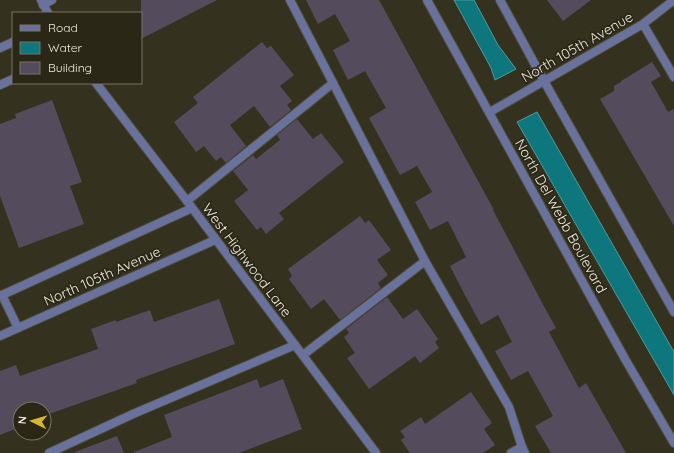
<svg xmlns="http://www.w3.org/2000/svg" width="674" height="453" viewBox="0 0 674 453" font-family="Quicksand,sans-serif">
<rect width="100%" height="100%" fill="#35311f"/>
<g fill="#0e777e" stroke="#519a9b">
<polygon points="454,0 474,0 498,45 516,69 495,80 491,68"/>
<polygon points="537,112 674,352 674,395 517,122"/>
</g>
<g fill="#544b5c">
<polygon points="141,0 217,0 141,39"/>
<polygon points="306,0 379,0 494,210 493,210 546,310 556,328 549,332 579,388 586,383 626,453 551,453 535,426 553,416 528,371 511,380 495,351 512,342 498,315 481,325 458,282 450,266 466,257 448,221 430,230 415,202 432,192 417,166 400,175 369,118 386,108 365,71 348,80 333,50 350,41 335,14 318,24"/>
<polygon points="547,0 591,0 563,21"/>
<polygon points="262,42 267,48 271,46 294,75 280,86 292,101 287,105 291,110 270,127 254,106 230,125 246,146 226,163 221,157 216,161 204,146 196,152 174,122 198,103 193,97"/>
<polygon points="652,62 661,76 651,82 668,112 674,109 674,226 600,99 614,91 614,86 621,82 621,81"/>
<polygon points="52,100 82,182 70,186 84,224 19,248 0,196 0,124 16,118 15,114"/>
<polygon points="297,119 313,139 321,133 344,162 279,213 284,219 266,234 261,227 257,230 234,201 248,190 233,171 253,155 256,159 280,140 277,135"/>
<polygon points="360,216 365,223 369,220 391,250 377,260 388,275 378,283 381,288 340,320 324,299 311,309 289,279 292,276 288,269"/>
<polygon points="387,297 403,319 417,309 438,339 435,342 439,348 420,363 415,356 369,389 347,358 355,353 344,337 349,333 346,329"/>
<polygon points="219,299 235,344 136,380 137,383 49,414 47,409 20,409 20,427 0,435 0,371 16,365 20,376 98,349 91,329 116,320 116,322 150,310 154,322"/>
<polygon points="257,379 260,388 283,379 302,429 239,453 134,453 134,452 172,437 164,415"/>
<polygon points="471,392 492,423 484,429 495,445 483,453 410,453 401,440 405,437 400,431 421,417 425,424"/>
<polygon points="117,436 124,453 75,453 75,452"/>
</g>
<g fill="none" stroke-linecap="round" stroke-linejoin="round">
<defs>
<g id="service">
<polyline points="290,0 425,261 509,407 522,447 525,453"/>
<polyline points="43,5 52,0"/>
<polyline points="643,24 674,77"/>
<polyline points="187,201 333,83"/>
<polyline points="2,295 18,328"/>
<polyline points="303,355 425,261"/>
<polyline points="49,453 133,414 295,345"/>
<polyline points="511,453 522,447"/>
</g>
<g id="minor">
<polyline points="41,0 48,13"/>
<polyline points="0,48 13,42"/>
<polyline points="96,83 187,201 376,453"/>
<polyline points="0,85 13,79"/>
<polyline points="490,112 643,24 674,0"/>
<polyline points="0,296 192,208"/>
<polyline points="0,336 215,240"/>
</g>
<g id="tertiary">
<polyline points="427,0 625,359 674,443"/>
<polyline points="500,0 544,81 674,312"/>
</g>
</defs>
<use href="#service" stroke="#524f3e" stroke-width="10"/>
<use href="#minor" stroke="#524f3e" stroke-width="10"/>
<use href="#tertiary" stroke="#524f3e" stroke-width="10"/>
<use href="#service" stroke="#68729c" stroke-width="8"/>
<use href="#minor" stroke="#68729c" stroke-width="8"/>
<use href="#tertiary" stroke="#68729c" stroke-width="8"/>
</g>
<g text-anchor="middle" stroke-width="3.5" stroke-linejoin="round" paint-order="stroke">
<g font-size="14" fill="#edebe0" stroke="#2b2716">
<text transform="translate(577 47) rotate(-30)" y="5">North 105th Avenue</text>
<text transform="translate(561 216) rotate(61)" y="5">North Del Webb Boulevard</text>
<text transform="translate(247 260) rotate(53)" y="5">West Highwood Lane</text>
<text transform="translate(102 276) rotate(-24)" y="5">North 105th Avenue</text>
</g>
</g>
<rect x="12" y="12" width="130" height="72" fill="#2b2716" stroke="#797567"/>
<rect x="20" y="25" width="20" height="6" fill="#68729c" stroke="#797567"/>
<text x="48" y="32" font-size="12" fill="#edebe0">Road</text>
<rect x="20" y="42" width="20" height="12" fill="#0e777e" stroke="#797567"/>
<text x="48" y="52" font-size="12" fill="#edebe0">Water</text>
<rect x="20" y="62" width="20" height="12" fill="#544b5c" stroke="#797567"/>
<text x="48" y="72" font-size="12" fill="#edebe0">Building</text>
<g transform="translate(32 421) rotate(275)"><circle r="19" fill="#2b2716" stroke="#797567"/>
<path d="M0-3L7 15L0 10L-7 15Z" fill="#d9b334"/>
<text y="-6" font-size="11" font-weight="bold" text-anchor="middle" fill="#edebe0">N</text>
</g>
</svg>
